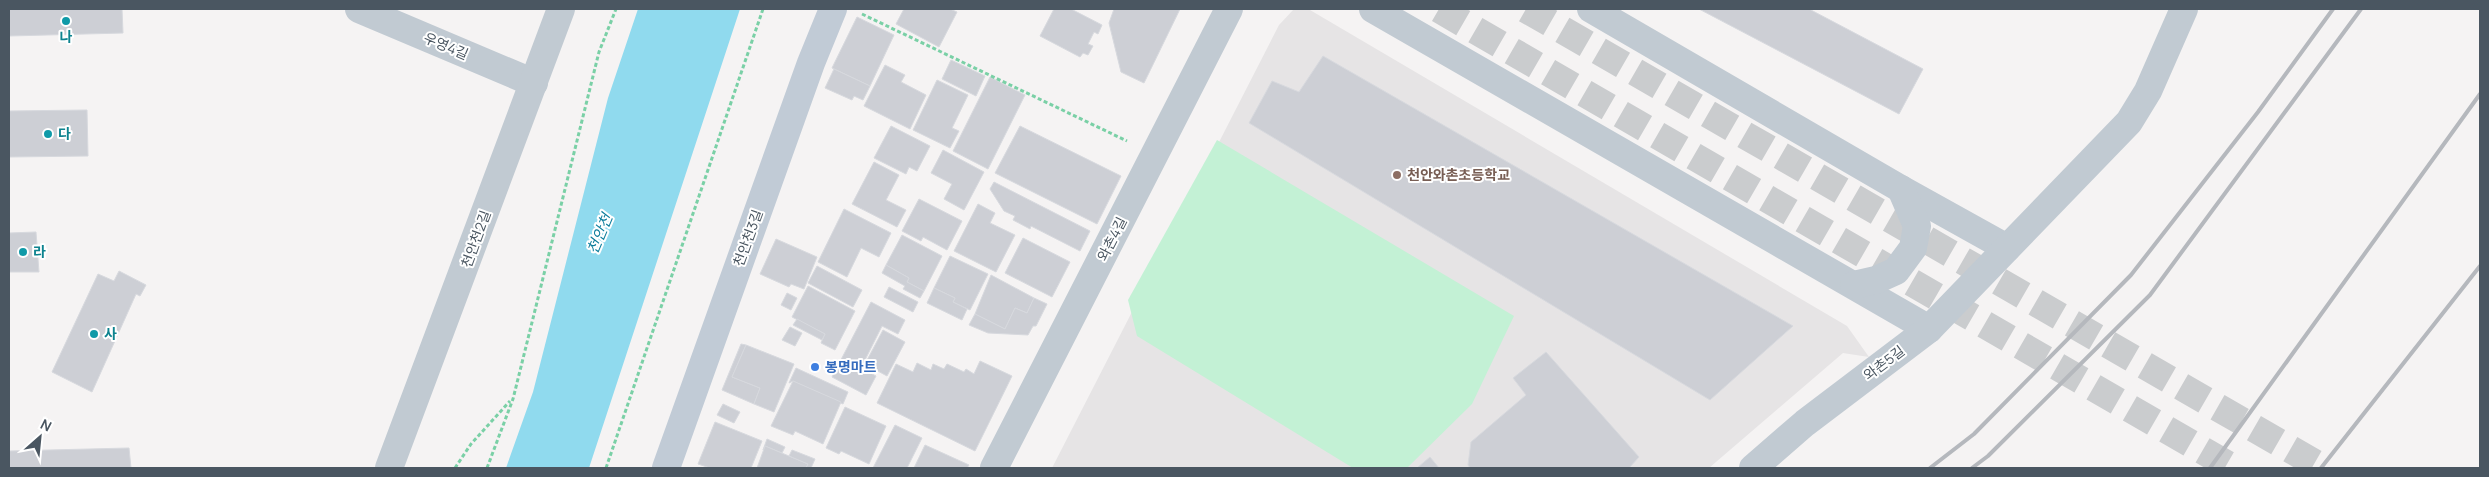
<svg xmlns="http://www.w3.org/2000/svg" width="2489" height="477" viewBox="0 0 2489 477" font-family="Manrope,'Noto Sans KR',sans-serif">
<rect width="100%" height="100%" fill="#f5f3f3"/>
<polygon fill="#e6e4e5" points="1294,9 1310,10 1847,326 1869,357 1843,353 1709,468 1052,468 1279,25"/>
<polygon fill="#c3f1d5" points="1217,140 1514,316 1472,404 1407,468 1353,468 1137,336 1128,300"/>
<polygon fill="#90daee" points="638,9 740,9 589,468 506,468 533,392 608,98"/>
<g fill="#cdcfd5" stroke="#d7d9de">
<polygon points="9,9 122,9 123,33 9,36"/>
<polygon points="904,9 950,9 957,12 939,47 896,24"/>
<polygon points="1054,9 1071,9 1102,25 1098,34 1094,32 1088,44 1093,46 1088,55 1083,53 1080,57 1040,36"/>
<polygon points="1114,9 1180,9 1144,83 1121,72 1109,23"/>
<polygon points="1699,9 1809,9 1923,69 1899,114"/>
<polygon points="857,17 894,35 870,86 832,68"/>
<polygon points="1323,56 1793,326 1710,400 1249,123 1272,81 1299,92"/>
<polygon points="951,60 985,76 976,96 942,79"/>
<polygon points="885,65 905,75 901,82 926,95 910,129 864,106"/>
<polygon points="834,69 870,86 863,100 854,96 852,100 825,88"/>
<polygon points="990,77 1025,95 988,169 953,151"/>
<polygon points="937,80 968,95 952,128 959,131 950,148 913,130"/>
<polygon points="87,110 88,156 9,157 9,111"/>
<polygon points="891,126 930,146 917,171 909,167 906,174 874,158"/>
<polygon points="1020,126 1121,176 1097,224 995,173"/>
<polygon points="943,150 984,172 964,210 944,199 952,184 931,173"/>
<polygon points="874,162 899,175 886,200 906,210 897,227 852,204"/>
<polygon points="994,182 1090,231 1080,251 1031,226 1030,229 1013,220 1015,216 1004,211 990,189"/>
<polygon points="919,199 962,221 947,250 923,237 921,241 902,231"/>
<polygon points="978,204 995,213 990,223 1015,235 996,272 954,251"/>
<polygon points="844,209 891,233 879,257 861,248 847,277 818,262"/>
<polygon points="36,232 39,272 9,272 9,233"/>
<polygon points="902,235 942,256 924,291 907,282 909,278 886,265"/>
<polygon points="1023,238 1070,262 1052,297 1005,273"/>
<polygon points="776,239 817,257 804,289 791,284 789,287 760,274"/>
<polygon points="950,256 988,274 970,310 953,302 955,298 934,288"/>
<polygon points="886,265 909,278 907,282 924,291 920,298 903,289 905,286 882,273"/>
<polygon points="817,266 862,290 853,307 808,283"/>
<polygon points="119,271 146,285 140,296 136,294 92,392 52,372 98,274 114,281"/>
<polygon points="991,275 1034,298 1027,313 1015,308 1005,329 975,314"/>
<polygon points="808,286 855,311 835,350 821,343 825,334 792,317"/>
<polygon points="889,287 918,302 913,312 884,297"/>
<polygon points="934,288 955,298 953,302 967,309 962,320 927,303"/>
<polygon points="787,293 797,298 791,310 781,305"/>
<polygon points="1034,298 1047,304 1036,326 1033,326 1028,335 988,333 969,325 975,314 1005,329 1015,308 1027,313"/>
<polygon points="871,302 905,320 898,334 882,326 861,368 876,376 866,395 832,377"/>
<polygon points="797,319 825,334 822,340 793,325"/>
<polygon points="790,327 802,333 795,346 782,340"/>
<polygon points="883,330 905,342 887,376 865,364"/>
<polygon points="741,344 746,345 732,377 760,388 754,404 722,390"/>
<polygon points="746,345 794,364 774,412 754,404 760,388 732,377"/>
<polygon points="1546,352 1639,457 1629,468 1470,468 1468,465 1471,442 1526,395 1513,378"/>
<polygon points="980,361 1012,376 975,451 877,403 896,364 913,372 917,363 931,370 933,364 944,369 947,364 964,372 966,369 974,374"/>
<polygon points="796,368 848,392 843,404 793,381 789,383"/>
<polygon points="793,381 841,402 823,444 795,431 793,435 771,426"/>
<polygon points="723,404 740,412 734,423 717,415"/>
<polygon points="845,407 886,426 869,464 841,451 839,454 826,448"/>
<polygon points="715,422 762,441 751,468 710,468 698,464"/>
<polygon points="895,425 922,438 907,468 873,468"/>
<polygon points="767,439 785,447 782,453 765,446 763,450"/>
<polygon points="925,445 969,465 967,468 914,468"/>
<polygon points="765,446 808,464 806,468 757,468"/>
<polygon points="129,448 131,468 9,468 9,451"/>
<polygon points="792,450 815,459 811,468 806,468 808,464 789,456"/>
<polygon points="1430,457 1439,468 1417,468"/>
</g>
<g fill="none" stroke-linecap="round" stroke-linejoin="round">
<g stroke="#caccce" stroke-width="28" stroke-dasharray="28 14" stroke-linecap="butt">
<polyline points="1439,9 2233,468"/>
<polyline points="1526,9 2323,468"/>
</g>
<g stroke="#7ad0a6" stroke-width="3" stroke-dasharray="4 2.5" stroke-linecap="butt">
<polyline points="862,14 1127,141"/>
<polyline points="455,468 471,444 510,401"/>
<polyline points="487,468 513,399 599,52 616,9"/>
<polyline points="606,468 763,9"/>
</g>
<g stroke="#c1cad2" stroke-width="28">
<polyline points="359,9 534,83"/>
<polyline points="1373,9 1929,329"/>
<polyline points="1591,9 1901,189 2007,248"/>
<polyline points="1854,285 1876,280 1896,271 1913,248 1917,226 1901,189"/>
<polyline points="389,468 561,9"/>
<polyline points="994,468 1229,9"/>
<polyline points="1753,468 1805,423 1929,329 2129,122 2148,91 2184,9"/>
</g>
<polyline stroke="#c1cbd6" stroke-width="28" points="666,468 811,63 833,9"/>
<g stroke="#b5b8bd" stroke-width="4">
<polyline points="1930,468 1974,434 2131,275 2258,112 2333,9"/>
<polyline points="1972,468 1988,456 2150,295 2361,9"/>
<polyline points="2210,468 2480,94"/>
<polyline points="2321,468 2480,266"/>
</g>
</g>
<g fill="#0f9aa8" stroke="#fff" stroke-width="2">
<circle cx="66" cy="21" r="5"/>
<circle cx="48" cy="134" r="5"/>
<circle cx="23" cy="252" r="5"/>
<circle cx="94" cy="334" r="5"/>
</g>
<circle fill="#8d6e63" stroke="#fff" stroke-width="2" cx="1397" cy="175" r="5"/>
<circle fill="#3f7fe0" stroke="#fff" stroke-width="2" cx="815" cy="367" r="5"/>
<g text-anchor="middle" stroke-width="4" stroke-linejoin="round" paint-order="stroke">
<g font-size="14" font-weight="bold" fill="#0d838f" stroke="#fff" text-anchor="start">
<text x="66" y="42" text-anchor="middle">나</text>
<text x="58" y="139">다</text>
<text x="33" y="257">라</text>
<text x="104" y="339">사</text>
</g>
<g font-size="14" fill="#4a5661" stroke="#fff">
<text transform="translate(446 46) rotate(23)" y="5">우영4길</text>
<text transform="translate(748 238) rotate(-70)" y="5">천안천3길</text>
<text transform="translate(476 239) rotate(-70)" y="5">천안천2길</text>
<text transform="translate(1112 239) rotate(-63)" y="5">와촌4길</text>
<text transform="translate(1884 363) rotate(-37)" y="5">와촌5길</text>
</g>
<g font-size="14" font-weight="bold" fill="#785e54" stroke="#fff" text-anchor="start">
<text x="1407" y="180">천안와촌초등학교</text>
</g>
<g font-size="14" font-weight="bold" fill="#366cbe" stroke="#fff" text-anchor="start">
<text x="825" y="372">봉명마트</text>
</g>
<g font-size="15" font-style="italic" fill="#0c7c9b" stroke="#fff">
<text transform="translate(600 234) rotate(-67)" y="5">천안천</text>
</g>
</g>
<rect width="2489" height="477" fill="none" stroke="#4a5661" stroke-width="20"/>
<g transform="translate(40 437) rotate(27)" stroke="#ffffff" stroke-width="4" paint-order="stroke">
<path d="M0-4L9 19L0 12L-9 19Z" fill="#4a5661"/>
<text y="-8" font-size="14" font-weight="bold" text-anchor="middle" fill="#4a5661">N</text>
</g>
</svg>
